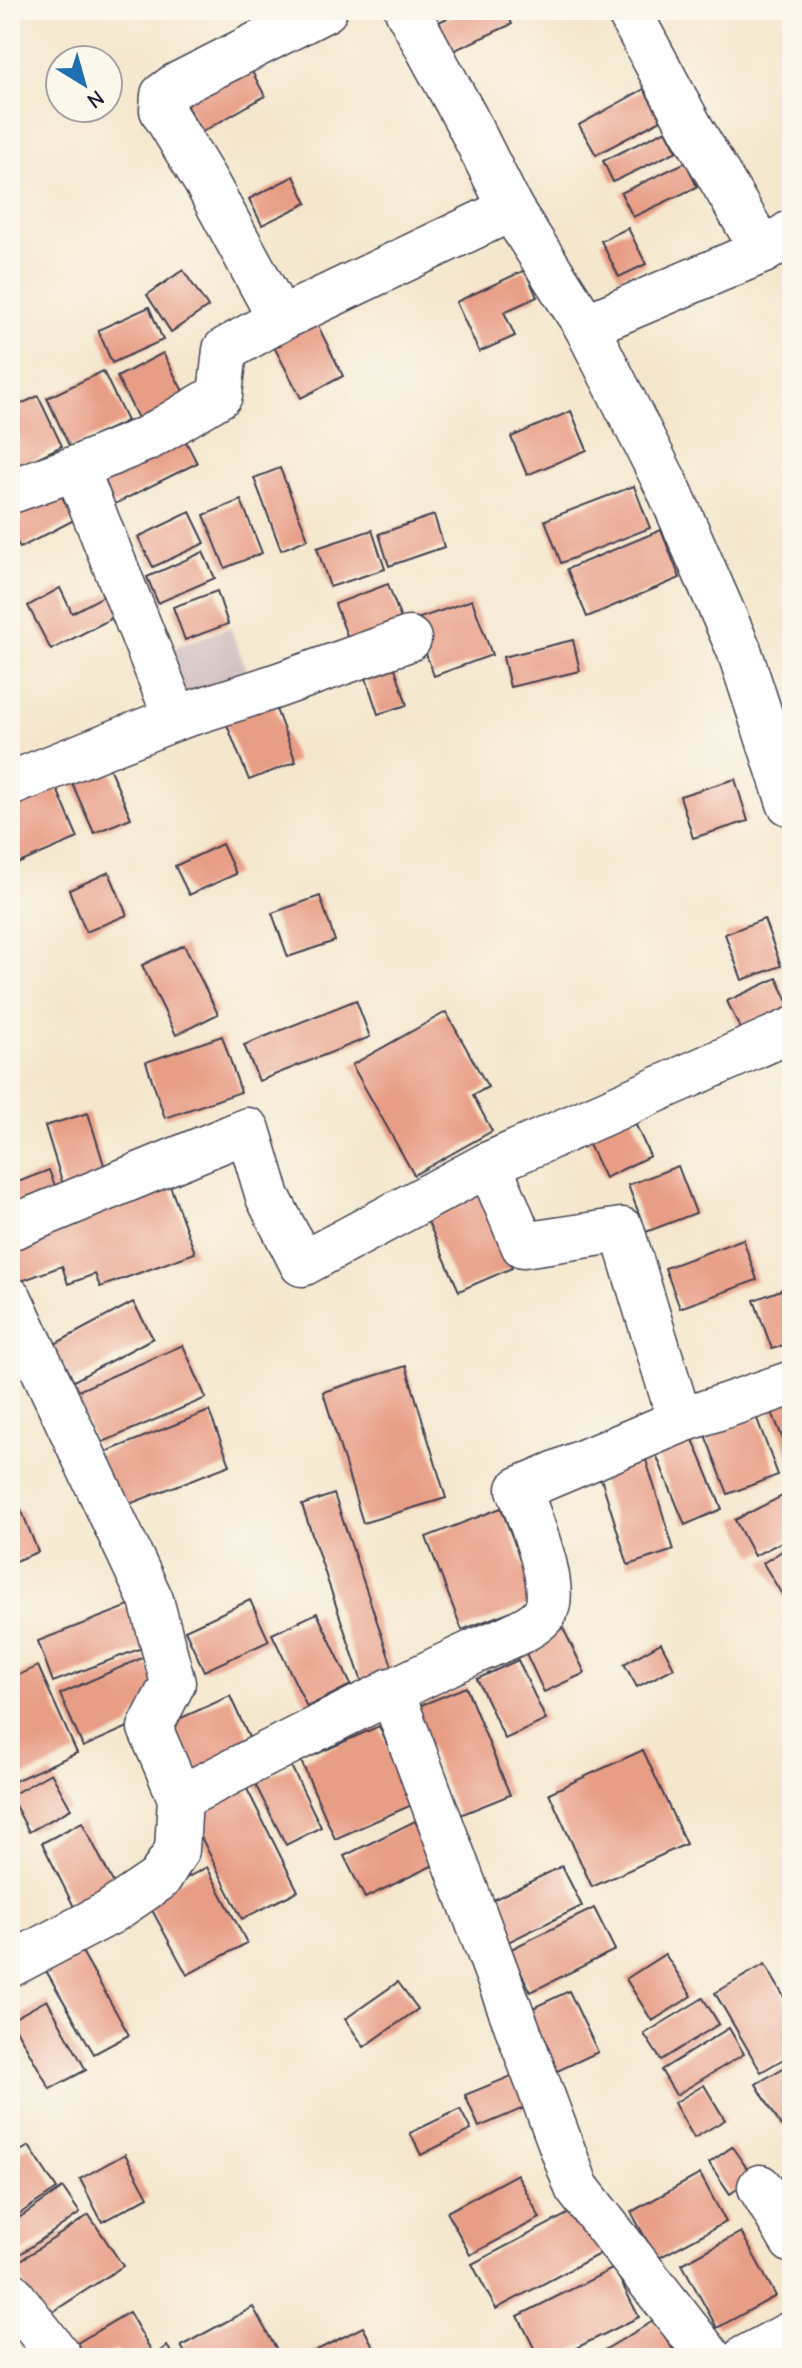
<svg xmlns="http://www.w3.org/2000/svg" width="802" height="2368" viewBox="0 0 802 2368" font-family="'Comic Neue',sans-serif">
<rect width="100%" height="100%" fill="#fbf7ec"/>
<filter id="ink" filterUnits="userSpaceOnUse"><feTurbulence type="fractalNoise" baseFrequency=".0125" numOctaves="2"/><feDisplacementMap in="SourceGraphic" scale="16" xChannelSelector="R" yChannelSelector="G"/><feConvolveMatrix kernelMatrix="1 2 1 2 8 2 1 2 1" color-interpolation-filters="sRGB"/></filter>
<filter id="wash" filterUnits="userSpaceOnUse"><feTurbulence type="fractalNoise" baseFrequency=".006" numOctaves="4" result="noise"/><feDisplacementMap in="SourceGraphic" scale="32" xChannelSelector="R" yChannelSelector="G"/><feGaussianBlur stdDeviation="1.8" result="paint"/><feColorMatrix in="noise" values="0 0 0 0 0 0 0 0 0 0 0 0 0 0 0 0 0 1.4 0 .05"/><feComposite in="paint" operator="in"/></filter>
<g filter="url(#wash)">
<rect width="100%" height="100%" fill="#f5e7ce"/>
<polygon fill="#d1bfbf" points="230,627 251,683 180,709 159,653"/>
<g id="blocks">
<g fill="#e89d86">
<polygon points="466,10 505,10 512,24 440,57 427,27"/>
<polygon points="247,62 265,96 202,132 182,98"/>
<polygon points="644,89 661,120 596,155 579,125"/>
<polygon points="666,130 677,151 613,182 603,161"/>
<polygon points="686,162 697,187 633,217 621,193"/>
<polygon points="294,176 307,203 262,225 249,199"/>
<polygon points="628,228 646,264 619,277 601,241"/>
<polygon points="183,270 208,307 171,332 147,295"/>
<polygon points="525,270 537,297 504,312 515,336 479,352 456,302"/>
<polygon points="149,307 163,340 112,363 98,330"/>
<polygon points="316,322 343,376 301,398 273,345"/>
<polygon points="163,353 188,401 141,424 117,377"/>
<polygon points="103,371 127,421 70,448 47,398"/>
<polygon points="38,396 62,446 10,471 10,409"/>
<polygon points="571,411 587,450 527,475 511,437"/>
<polygon points="180,430 197,463 107,508 90,475"/>
<polygon points="280,468 308,539 281,550 254,478"/>
<polygon points="634,486 650,528 561,563 545,520"/>
<polygon points="57,487 74,520 20,548 10,529 10,512"/>
<polygon points="241,500 262,553 225,568 204,515"/>
<polygon points="190,512 205,543 153,567 138,537"/>
<polygon points="434,515 444,547 389,566 379,534"/>
<polygon points="372,530 385,569 330,587 317,548"/>
<polygon points="661,530 680,578 587,617 567,569"/>
<polygon points="203,552 215,578 158,603 147,577"/>
<polygon points="388,584 405,630 353,651 335,604"/>
<polygon points="60,588 72,613 115,590 126,611 51,650 28,606"/>
<polygon points="217,591 228,624 185,640 173,607"/>
<polygon points="472,600 492,655 434,676 414,620"/>
<polygon points="573,640 580,671 510,687 503,657"/>
<polygon points="395,668 407,705 378,714 366,678"/>
<polygon points="271,696 296,762 249,780 223,715"/>
<polygon points="105,758 131,818 94,833 68,774"/>
<polygon points="735,779 748,821 693,838 680,796"/>
<polygon points="54,782 78,838 10,867 10,802"/>
<polygon points="222,844 236,874 189,895 175,866"/>
<polygon points="109,872 127,915 86,932 69,890"/>
<polygon points="320,896 335,941 288,957 272,913"/>
<polygon points="764,919 781,966 742,980 725,934"/>
<polygon points="184,945 218,1014 176,1035 142,965"/>
<polygon points="777,978 792,1010 745,1039 727,1001"/>
<polygon points="356,1000 370,1037 259,1081 244,1045"/>
<polygon points="446,1012 488,1087 473,1095 492,1131 414,1175 352,1065"/>
<polygon points="222,1036 241,1092 165,1118 146,1062"/>
<polygon points="629,1110 650,1156 605,1178 583,1132"/>
<polygon points="88,1113 108,1178 65,1191 45,1126"/>
<polygon points="678,1166 696,1213 646,1232 628,1185"/>
<polygon points="49,1170 60,1199 10,1218 10,1185"/>
<polygon points="169,1183 195,1253 100,1287 95,1274 68,1284 62,1266 16,1283 10,1266 10,1242"/>
<polygon points="477,1189 512,1268 459,1291 424,1213"/>
<polygon points="743,1239 757,1280 680,1308 665,1268"/>
<polygon points="792,1286 792,1342 772,1349 754,1300"/>
<polygon points="133,1302 153,1338 72,1382 53,1345"/>
<polygon points="183,1345 206,1398 96,1445 73,1393"/>
<polygon points="406,1366 446,1498 363,1523 323,1392"/>
<polygon points="792,1396 792,1461 769,1405"/>
<polygon points="753,1408 778,1475 728,1494 702,1427"/>
<polygon points="209,1411 230,1465 119,1508 98,1455"/>
<polygon points="692,1437 722,1509 685,1525 655,1452"/>
<polygon points="646,1460 674,1550 628,1565 600,1475"/>
<polygon points="334,1494 394,1672 362,1682 302,1505"/>
<polygon points="786,1494 792,1506 792,1537 754,1556 735,1520"/>
<polygon points="501,1508 537,1601 462,1630 426,1537"/>
<polygon points="21,1509 38,1552 10,1563 10,1514"/>
<polygon points="792,1545 792,1598 786,1601 763,1563"/>
<polygon points="250,1600 269,1641 204,1671 185,1630"/>
<polygon points="134,1604 150,1645 53,1682 38,1641"/>
<polygon points="317,1613 351,1685 307,1707 272,1634"/>
<polygon points="563,1628 585,1673 544,1692 523,1647"/>
<polygon points="661,1643 674,1668 637,1687 624,1664"/>
<polygon points="144,1657 156,1685 128,1727 83,1747 60,1694"/>
<polygon points="518,1660 546,1720 505,1739 477,1679"/>
<polygon points="38,1666 77,1753 10,1783 10,1679"/>
<polygon points="466,1687 510,1795 458,1816 414,1708"/>
<polygon points="230,1696 256,1753 187,1785 161,1727"/>
<polygon points="379,1726 414,1804 335,1839 301,1761"/>
<polygon points="643,1750 686,1844 592,1887 549,1793"/>
<polygon points="291,1766 321,1827 286,1845 255,1784"/>
<polygon points="51,1773 71,1809 29,1832 10,1796"/>
<polygon points="244,1783 298,1891 242,1919 188,1811"/>
<polygon points="415,1821 436,1864 365,1898 344,1856"/>
<polygon points="82,1822 116,1888 75,1909 42,1843"/>
<polygon points="562,1866 582,1906 502,1945 483,1905"/>
<polygon points="207,1867 247,1943 187,1975 146,1899"/>
<polygon points="594,1908 615,1950 531,1992 509,1950"/>
<polygon points="76,1941 129,2035 94,2054 41,1962"/>
<polygon points="665,1954 692,1996 652,2021 626,1979"/>
<polygon points="765,1964 792,2011 792,2054 761,2072 715,1993"/>
<polygon points="398,1982 418,2009 364,2047 345,2019"/>
<polygon points="569,1991 598,2052 551,2074 522,2013"/>
<polygon points="703,1998 719,2024 661,2060 644,2034"/>
<polygon points="47,2000 86,2070 50,2089 11,2020"/>
<polygon points="729,2028 744,2054 676,2095 661,2070"/>
<polygon points="792,2063 792,2120 781,2126 756,2084"/>
<polygon points="524,2071 538,2102 479,2127 465,2095"/>
<polygon points="704,2085 725,2120 694,2138 674,2103"/>
<polygon points="460,2109 471,2130 421,2155 410,2133"/>
<polygon points="29,2146 57,2189 10,2220 10,2157"/>
<polygon points="732,2147 753,2177 730,2194 709,2163"/>
<polygon points="125,2154 148,2197 102,2222 80,2179"/>
<polygon points="517,2174 540,2218 470,2255 447,2212"/>
<polygon points="700,2174 726,2222 657,2259 631,2212"/>
<polygon points="63,2188 80,2213 10,2261 10,2224"/>
<polygon points="579,2208 603,2252 496,2309 472,2264"/>
<polygon points="89,2215 123,2266 45,2317 12,2266"/>
<polygon points="741,2232 776,2296 717,2328 682,2264"/>
<polygon points="614,2268 639,2317 556,2358 539,2358 518,2316"/>
<polygon points="253,2307 279,2354 271,2358 188,2358 181,2346"/>
<polygon points="129,2312 152,2352 142,2358 121,2358 116,2350 103,2358 69,2358 64,2351"/>
<polygon points="655,2320 678,2358 591,2358"/>
<polygon points="363,2327 379,2358 301,2358"/>
<polygon points="167,2346 175,2358 150,2358"/>
</g>
</g>
</g>
<g filter="url(#ink)">
<use href="#blocks" fill-opacity="0" stroke="#424051" stroke-width="2"/>
<g fill="none" stroke-linecap="round" stroke-linejoin="round">
<defs>
<g id="minor">
<polyline points="407,10 466,119 511,209 586,326 763,251 792,232"/>
<polyline points="628,10 691,128 763,251"/>
<polyline points="280,319 206,182 162,110 163,95 175,86 325,10"/>
<polyline points="586,326 670,492 739,650 789,803 792,803"/>
<polyline points="10,488 14,490 76,468 148,438 220,395 225,350 280,319 511,209"/>
<polyline points="176,718 273,687 409,639"/>
<polyline points="10,784 176,718 76,468"/>
<polyline points="489,1164 523,1245 622,1230 680,1421"/>
<polyline points="10,1228 248,1130 268,1197 302,1264 489,1164 792,1030"/>
<polyline points="10,1299 151,1600 173,1683 150,1728 180,1798"/>
<polyline points="391,1690 577,2188 710,2358"/>
<path d="M10,1965L109,1913L159,1879L177,1850L180,1798C278,1748 376,1697 476,1651C494,1643 535,1629 545,1612C560,1589 528,1515 519,1489L680,1421L792,1383"/>
<polyline points="760,2187 792,2241"/>
<polyline points="10,2293 60,2358"/>
<polyline points="745,2358 792,2333"/>
</g>
</defs>
<use href="#minor" stroke="#424051" stroke-width="47"/>
<use href="#minor" stroke="#fff" stroke-width="44"/>
</g>
</g>
<rect width="802" height="2368" fill="none" stroke="#fbf7ec" stroke-width="40"/>
<g transform="translate(84 84) rotate(143)"><circle r="38" fill="#fbf7ec" stroke="#a4a2a5" stroke-width="2"/>
<path d="M0-6L14 30L0 20L-14 30Z" fill="#1f6fb2"/>
<text y="-12" font-size="22" font-weight="bold" text-anchor="middle" fill="#22223b">N</text>
</g>
</svg>
